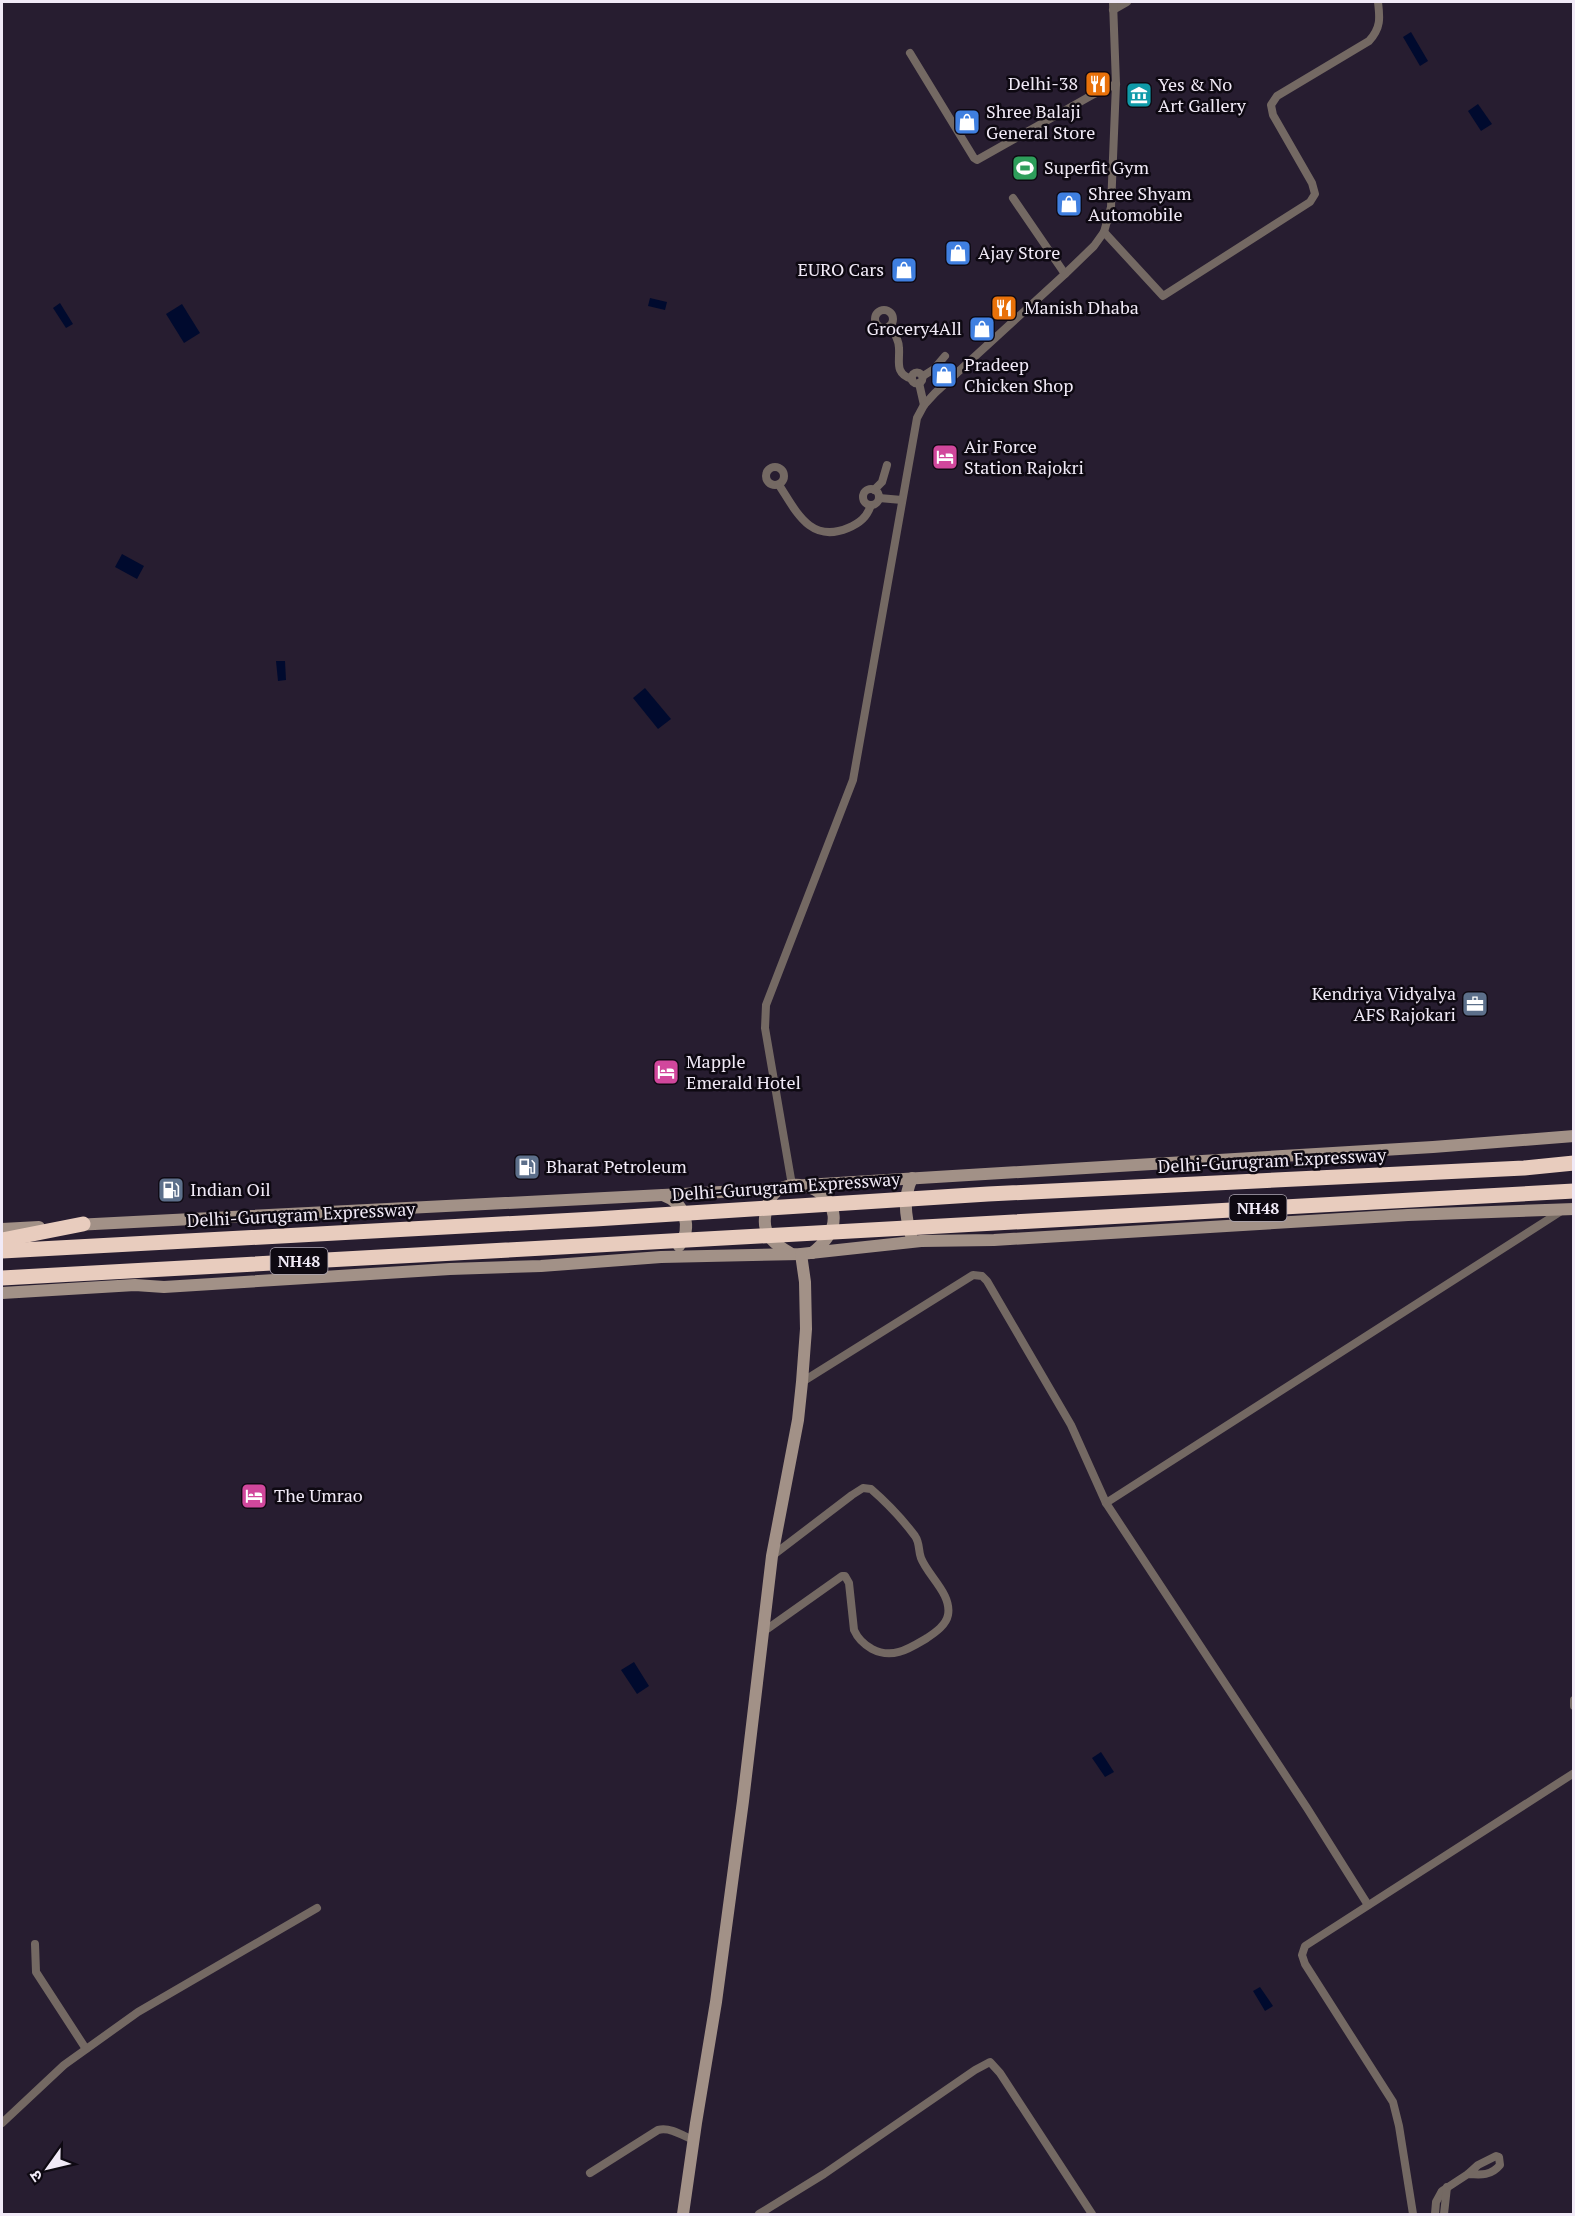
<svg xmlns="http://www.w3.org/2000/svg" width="1575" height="2216" viewBox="0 0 1575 2216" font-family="'PT Serif','Noto Sans Devanagari',serif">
<rect width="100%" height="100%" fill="#271d30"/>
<g fill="#000a2e">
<polygon points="1411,32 1428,61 1420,66 1403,37"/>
<polygon points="1478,104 1492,124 1481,131 1468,111"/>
<polygon points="650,298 667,302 665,310 648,306"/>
<polygon points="60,303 73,324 66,328 53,308"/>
<polygon points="182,304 200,333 184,343 166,314"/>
<polygon points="122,554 144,566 137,579 115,567"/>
<polygon points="276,661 285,661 286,680 278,681"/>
<polygon points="645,688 671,719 658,729 633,698"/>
<polygon points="634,1662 649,1686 637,1694 621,1670"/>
<polygon points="1101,1752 1114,1772 1105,1777 1092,1758"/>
<polygon points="1260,1987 1273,2006 1265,2011 1253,1991"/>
</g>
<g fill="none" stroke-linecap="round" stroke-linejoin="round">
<g stroke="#746963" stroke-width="8">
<polyline points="1113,10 1127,2"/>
<polyline points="910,53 974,158 977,160 1094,94 1116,84"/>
<polyline points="1013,198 1065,274"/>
<path d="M1104,232L1163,296L1310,202L1315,194L1312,183L1273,115L1271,105L1277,96L1369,41C1381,28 1380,18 1378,2"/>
<circle cx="884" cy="319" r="9"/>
<path d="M890,326C894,332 899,340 899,348C900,361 894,374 912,379"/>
<circle cx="917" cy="378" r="5.5"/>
<polyline points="923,376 934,369 945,356"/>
<polyline points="919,383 924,405"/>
<circle cx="775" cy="476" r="9"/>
<path d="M779,485C796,511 810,544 848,528C860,523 867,517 871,505"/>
<circle cx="871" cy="497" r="8"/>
<polyline points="874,490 882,482 887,465"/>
<polyline points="879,498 902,500"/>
<polyline points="792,1185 765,1028 766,1005 853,780 917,418 924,405 935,393 1065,274 1094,246 1104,232 1111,207 1116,84 1113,2"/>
<polyline points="802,1382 973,1275 982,1276 987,1281 1071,1425 1106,1503 1307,1808 1368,1905"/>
<polyline points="1106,1503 1563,1210"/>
<path d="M763,1632L842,1576H845L849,1583L854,1630C858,1639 863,1644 872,1649C893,1660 910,1648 927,1638C936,1632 946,1625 948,1615C952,1594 928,1576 921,1558C918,1550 920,1543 915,1536C903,1520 886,1502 871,1489L863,1488L852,1495L772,1556"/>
<polyline points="1574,1700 1574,1706"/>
<polyline points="35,1944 36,1972 86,2049"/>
<polyline points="2,2123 64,2065 138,2012 317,1908"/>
<path d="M590,2173L658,2130C670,2127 682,2135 693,2140"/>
<polyline points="759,2214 824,2174 975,2070 990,2062 1000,2073 1092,2214"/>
<polyline points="1413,2214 1399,2126 1393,2102 1305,1964 1302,1955 1305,1946 1574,1773"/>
<path d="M1435,2214L1436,2202L1442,2191L1468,2174L1478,2165L1496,2156L1499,2157L1500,2165C1491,2176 1481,2175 1468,2174"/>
<polyline points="1444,2214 1447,2187"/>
</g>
<g stroke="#a29187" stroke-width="12">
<polyline points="805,1185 1433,1147 1574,1136"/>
<path d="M663,1195C685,1203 693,1227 679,1246"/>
<polyline points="75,1225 780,1189"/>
<polyline points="2,1229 39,1227"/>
<path d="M911,1235C905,1215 903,1198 912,1178"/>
<path d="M790,1253C776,1245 763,1236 765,1218C770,1149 879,1201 812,1253"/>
<polyline points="2,1293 135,1285 164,1287 450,1269 541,1266 661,1257 801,1254 921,1241 994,1240 1408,1215 1574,1209"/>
<polyline points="683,2214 696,2123 716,2002 743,1801 772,1556 798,1420 802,1382 806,1329 805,1282 801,1254"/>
</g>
<g stroke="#e8ccbe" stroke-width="15">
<polyline points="2,1240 83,1224"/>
<polyline points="2,1251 595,1219 988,1194 1524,1168 1574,1163"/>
<polyline points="2,1278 1574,1191"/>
</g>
</g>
<defs>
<symbol id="restaurant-square" viewBox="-11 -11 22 22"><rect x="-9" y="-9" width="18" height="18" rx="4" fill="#e8710a" stroke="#0e0912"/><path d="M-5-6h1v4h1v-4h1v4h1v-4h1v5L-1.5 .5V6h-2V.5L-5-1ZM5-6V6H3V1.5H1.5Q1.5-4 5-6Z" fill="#fff"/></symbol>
<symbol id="museum-square" viewBox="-11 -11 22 22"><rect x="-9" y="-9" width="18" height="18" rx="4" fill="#0f9aa8" stroke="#0e0912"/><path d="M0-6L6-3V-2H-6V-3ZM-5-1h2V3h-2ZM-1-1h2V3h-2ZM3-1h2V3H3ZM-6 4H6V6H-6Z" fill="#fff"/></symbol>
<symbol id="shop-square" viewBox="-11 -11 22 22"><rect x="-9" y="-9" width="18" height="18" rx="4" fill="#3f7fe0" stroke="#0e0912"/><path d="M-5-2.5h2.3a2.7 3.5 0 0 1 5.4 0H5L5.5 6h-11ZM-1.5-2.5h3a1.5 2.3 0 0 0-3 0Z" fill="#fff"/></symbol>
<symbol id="stadium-square" viewBox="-11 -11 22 22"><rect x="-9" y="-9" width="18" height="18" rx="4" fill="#2e9e5b" stroke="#0e0912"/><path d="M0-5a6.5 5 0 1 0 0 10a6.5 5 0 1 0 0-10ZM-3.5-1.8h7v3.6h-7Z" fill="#fff"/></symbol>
<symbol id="hotel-square" viewBox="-11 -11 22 22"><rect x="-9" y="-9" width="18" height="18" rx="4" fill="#d1479c" stroke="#0e0912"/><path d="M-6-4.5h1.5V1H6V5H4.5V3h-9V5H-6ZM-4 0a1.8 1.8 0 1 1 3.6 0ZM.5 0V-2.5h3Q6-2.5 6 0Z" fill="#fff"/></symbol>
<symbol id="office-square" viewBox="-11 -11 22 22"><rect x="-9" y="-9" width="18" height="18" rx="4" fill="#5c6f8a" stroke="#0e0912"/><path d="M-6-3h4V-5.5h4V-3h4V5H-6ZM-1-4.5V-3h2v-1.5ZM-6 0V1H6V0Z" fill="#fff"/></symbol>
<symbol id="fuel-square" viewBox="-11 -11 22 22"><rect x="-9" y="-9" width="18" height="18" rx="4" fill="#5c6f8a" stroke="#0e0912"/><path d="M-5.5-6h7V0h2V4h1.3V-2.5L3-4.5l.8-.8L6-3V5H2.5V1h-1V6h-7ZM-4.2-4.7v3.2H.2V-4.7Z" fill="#fff"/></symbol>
</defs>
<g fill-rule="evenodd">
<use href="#restaurant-square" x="1083" y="69" width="30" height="30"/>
<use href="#museum-square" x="1124" y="80" width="30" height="30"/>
<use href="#shop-square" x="952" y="107" width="30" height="30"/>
<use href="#stadium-square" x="1010" y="153" width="30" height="30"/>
<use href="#shop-square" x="1054" y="189" width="30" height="30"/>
<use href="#shop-square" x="943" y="238" width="30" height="30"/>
<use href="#shop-square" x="889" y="255" width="30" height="30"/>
<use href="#restaurant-square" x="989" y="293" width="30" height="30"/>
<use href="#shop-square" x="967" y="314" width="30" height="30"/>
<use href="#shop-square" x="929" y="360" width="30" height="30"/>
<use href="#hotel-square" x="930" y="442" width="30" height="30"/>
<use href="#office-square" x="1460" y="989" width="30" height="30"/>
<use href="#hotel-square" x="651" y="1057" width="30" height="30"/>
<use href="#fuel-square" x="512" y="1152" width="30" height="30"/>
<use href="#fuel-square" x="156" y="1175" width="30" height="30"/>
<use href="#hotel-square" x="239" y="1481" width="30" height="30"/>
</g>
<g text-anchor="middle" stroke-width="5" stroke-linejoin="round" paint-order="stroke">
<g fill="#0e0912" stroke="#ada6b2" stroke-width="1.5">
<rect x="1229.5" y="1195" width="57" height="26" rx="4.5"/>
<rect x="270.5" y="1248" width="57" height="26" rx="4.5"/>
</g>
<g font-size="16" font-weight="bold" fill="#f1eaf7">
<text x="1258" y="1214">NH48</text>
<text x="299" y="1267">NH48</text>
</g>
<g font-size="18" fill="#f1eaf7" stroke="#0e0912" text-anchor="start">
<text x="1078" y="90" text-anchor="end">Delhi-38</text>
<text x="1158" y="91">Yes &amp; No<tspan x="1158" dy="21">Art Gallery</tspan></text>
<text x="986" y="118">Shree Balaji<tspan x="986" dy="21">General Store</tspan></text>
<text x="1044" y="174">Superfit Gym</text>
<text x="1088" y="200">Shree Shyam<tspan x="1088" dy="21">Automobile</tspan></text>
<text x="978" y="259">Ajay Store</text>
<text x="884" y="276" text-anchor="end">EURO Cars</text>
<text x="1024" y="314">Manish Dhaba</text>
<text x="962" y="335" text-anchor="end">Grocery4All</text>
<text x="964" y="371">Pradeep<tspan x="964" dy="21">Chicken Shop</tspan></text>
<text x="964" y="453">Air Force<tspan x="964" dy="21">Station Rajokri</tspan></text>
<text x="1456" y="1000" text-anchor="end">Kendriya Vidyalya<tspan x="1456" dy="21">AFS Rajokari</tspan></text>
<text x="686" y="1068">Mapple<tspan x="686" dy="21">Emerald Hotel</tspan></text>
<text x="546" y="1173">Bharat Petroleum</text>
<text x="190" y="1196">Indian Oil</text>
<text x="274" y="1502">The Umrao</text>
</g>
<g font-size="18" fill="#f1eaf7" stroke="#0e0912">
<text transform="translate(1272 1161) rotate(-3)" y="6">Delhi-Gurugram Expressway</text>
<text transform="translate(786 1187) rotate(-4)" y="6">Delhi-Gurugram Expressway</text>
<text transform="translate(301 1215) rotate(-3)" y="6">Delhi-Gurugram Expressway</text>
</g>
</g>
<rect width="1575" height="2216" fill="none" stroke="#f1eaf7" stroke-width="6"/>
<g transform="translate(48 2168) rotate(236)" stroke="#0e0912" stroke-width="4.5" paint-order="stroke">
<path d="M0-4.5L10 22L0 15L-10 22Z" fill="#f1eaf7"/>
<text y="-9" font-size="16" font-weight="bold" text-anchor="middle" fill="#f1eaf7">उ</text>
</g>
</svg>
